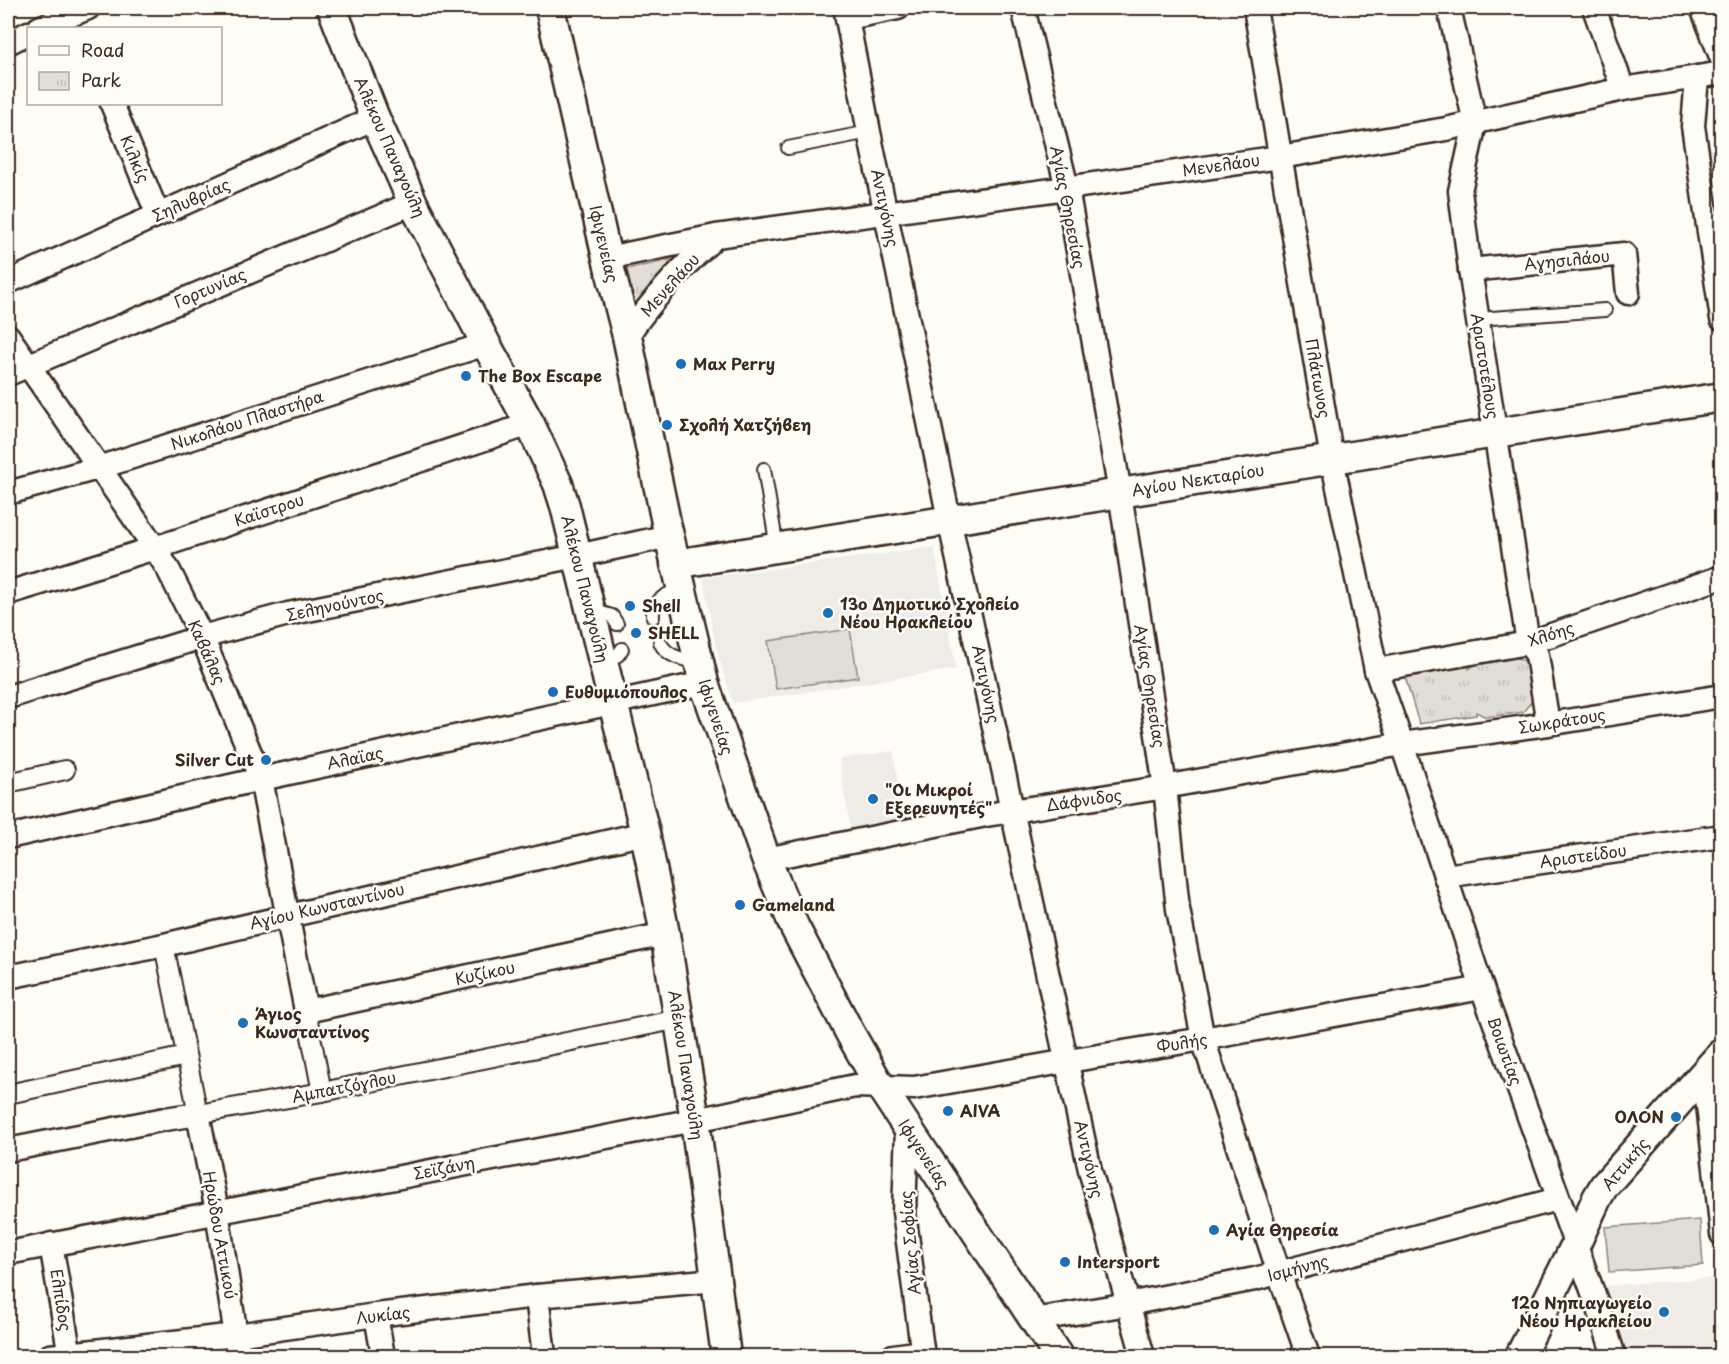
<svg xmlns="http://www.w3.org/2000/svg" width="1729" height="1364" viewBox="0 0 1729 1364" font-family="'Playpen Sans',sans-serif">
<defs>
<pattern id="park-tufts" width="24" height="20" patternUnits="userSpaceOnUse" patternTransform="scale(1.5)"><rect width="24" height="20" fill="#e1ded7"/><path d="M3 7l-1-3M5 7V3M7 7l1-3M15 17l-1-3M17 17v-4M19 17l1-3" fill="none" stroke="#c2bfb8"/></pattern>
</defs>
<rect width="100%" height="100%" fill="#fdfcf7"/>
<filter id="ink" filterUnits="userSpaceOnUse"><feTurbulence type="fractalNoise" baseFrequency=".0167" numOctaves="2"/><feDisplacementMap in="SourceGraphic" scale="12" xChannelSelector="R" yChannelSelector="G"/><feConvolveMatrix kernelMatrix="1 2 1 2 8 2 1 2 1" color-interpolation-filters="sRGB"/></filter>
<g filter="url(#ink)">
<g fill="#efece7">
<polygon points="934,547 956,669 733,703 716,648 703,578"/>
<polygon points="893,751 904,820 850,828 839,759"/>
<polygon points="1713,1278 1719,1337 1716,1339 1718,1353 1695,1356 1629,1356 1603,1286"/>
</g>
<g fill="url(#park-tufts)" stroke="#8e847a" stroke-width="1.5">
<polygon points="676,259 635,309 627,269"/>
<polygon points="1514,656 1530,664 1535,697 1523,712 1486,717 1476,712 1476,715 1419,724 1404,673 1468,664 1469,669 1477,663"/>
</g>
<g fill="#e1ded7" stroke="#8e847a" stroke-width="1.5">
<polygon points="850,629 858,677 776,689 768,641"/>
<polygon points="1700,1220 1703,1265 1609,1272 1605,1227"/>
</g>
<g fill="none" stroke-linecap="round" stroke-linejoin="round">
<defs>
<g id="service">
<polyline points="788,148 869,132"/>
<polyline points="1478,319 1605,310"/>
<polyline points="764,469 777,548"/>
<polyline points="591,610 612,616 617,624"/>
<path d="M653,617C651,600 668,594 681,588"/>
<path d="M660,642C666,657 684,660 699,662"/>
<polyline points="603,662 618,655 622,649"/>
</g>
<g id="pedestrian">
<polyline points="8,783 65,770"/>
<polyline points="164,945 198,1114 322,1092 679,1019"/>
<polyline points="306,1011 322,1092"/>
<polyline points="8,1094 186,1056"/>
</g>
<g id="minor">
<polyline points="845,8 869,132 949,519 1090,1170 1143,1356"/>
<polyline points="1023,8 1067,188 1120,493 1165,787 1178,909 1203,1039 1279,1273 1308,1356"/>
<polyline points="1255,8 1332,459 1376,670 1402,744 1482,988 1599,1309 1614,1356"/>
<polyline points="1449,8 1475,123 1460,191 1470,270 1528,643 1537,655 1548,724"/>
<polyline points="1594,8 1623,89"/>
<polyline points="1702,8 1722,59"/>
<polyline points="848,18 898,8"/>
<polyline points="39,28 88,8"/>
<polyline points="8,43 28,33"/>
<polyline points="1697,77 1693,126 1722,319"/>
<polyline points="112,104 158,215"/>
<polyline points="607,258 716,236 1067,188 1280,157 1446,129 1623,89 1722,73"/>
<polyline points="1470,270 1624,254 1628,293"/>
<polyline points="8,282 375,118"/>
<polyline points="8,336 155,548 169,571 202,637 261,779 306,1011 665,934"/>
<path d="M627,336C653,298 681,268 715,237"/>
<polyline points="8,374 413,203"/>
<polyline points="8,493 98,468 486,344"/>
<polyline points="8,593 155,548 530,424"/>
<polyline points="1376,670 1528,643 1722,577"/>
<polyline points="8,697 202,637 288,614 577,556 669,536"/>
<polyline points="8,837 261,779 704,683"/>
<polyline points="766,859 986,815 1153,789 1402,744 1548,724 1722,696"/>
<polyline points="1445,876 1722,836"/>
<polyline points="8,977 164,945 645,833"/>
<polyline points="1703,1073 1709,1113 1722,1234"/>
<polyline points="907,1129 904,1212 923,1356"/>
<polyline points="8,1150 165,1119 198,1114 217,1211 239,1356"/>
<polyline points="51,1244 70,1356"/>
<polyline points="8,1253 715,1116 855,1086 914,1088 1068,1061 1203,1039 1482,988"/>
<polyline points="537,1296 544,1356"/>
<polyline points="376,1315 383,1356"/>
<polyline points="1034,1320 1128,1304 1255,1279 1558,1199"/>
<polyline points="50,1356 236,1335 376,1315 537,1296 717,1280"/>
<polyline points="893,1356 922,1352"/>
</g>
<g id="tertiary">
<polyline points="332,8 375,118 413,203 486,344 530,424 558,484 565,506 645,833 665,934 695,1120 726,1356"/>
<polyline points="550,8 607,258 627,336 667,527 704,683 766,859 794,926 850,1033 880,1086 1058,1356"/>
<polyline points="675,564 1722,397"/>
<polyline points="1520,1356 1575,1246 1597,1198 1604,1186 1722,1053"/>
</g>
</defs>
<use href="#service" stroke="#3b2a1e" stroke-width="16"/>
<use href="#pedestrian" stroke="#3b2a1e" stroke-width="22"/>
<use href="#minor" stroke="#3b2a1e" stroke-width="27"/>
<use href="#tertiary" stroke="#3b2a1e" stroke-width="33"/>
<use href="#service" stroke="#fdfcf7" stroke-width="12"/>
<use href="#pedestrian" stroke="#fdfcf7" stroke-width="18"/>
<use href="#minor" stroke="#fdfcf7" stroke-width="22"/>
<use href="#tertiary" stroke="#fdfcf7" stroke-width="28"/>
</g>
</g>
<g fill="#1f6fb2" stroke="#fdfcf7" stroke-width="2">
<circle cx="681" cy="364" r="6"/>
<circle cx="466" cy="376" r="6"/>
<circle cx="667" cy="425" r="6"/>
<circle cx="630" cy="606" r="6"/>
<circle cx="828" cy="613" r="6"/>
<circle cx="636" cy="633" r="6"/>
<circle cx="553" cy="692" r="6"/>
<circle cx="266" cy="760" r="6"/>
<circle cx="873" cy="799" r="6"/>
<circle cx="740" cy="905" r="6"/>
<circle cx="243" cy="1023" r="6"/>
<circle cx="948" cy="1111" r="6"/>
<circle cx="1676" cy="1117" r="6"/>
<circle cx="1214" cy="1230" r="6"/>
<circle cx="1065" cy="1262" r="6"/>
<circle cx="1664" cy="1312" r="6"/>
</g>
<g text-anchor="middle" stroke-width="5" stroke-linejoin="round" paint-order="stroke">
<g font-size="16" fill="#3b2a1e" stroke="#fdfcf7">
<text transform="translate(390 147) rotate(66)" y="6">Αλέκου Παναγούλη</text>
<text transform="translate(135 159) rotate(67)" y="6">Κιλκίς</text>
<text transform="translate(1221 165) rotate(-8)" y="6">Μενελάου</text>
<text transform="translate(191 200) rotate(-24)" y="6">Σηλυβρίας</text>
<text transform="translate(1068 207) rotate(79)" y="6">Αγίας Θηρεσίας</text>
<text transform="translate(885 208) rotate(78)" y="6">Αντιγόνης</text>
<text transform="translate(604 244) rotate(77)" y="6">Ιφιγενείας</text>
<text transform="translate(1567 260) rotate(-6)" y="6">Αγησιλάου</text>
<text transform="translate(670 285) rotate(-48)" y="6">Μενελάου</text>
<text transform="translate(210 288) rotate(-23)" y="6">Γορτυνίας</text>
<text transform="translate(1485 366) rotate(81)" y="6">Αριστοτέλους</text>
<text transform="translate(1318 378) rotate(80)" y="6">Πλάτωνος</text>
<text transform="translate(247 420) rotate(-18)" y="6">Νικολάου Πλαστήρα</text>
<text transform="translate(1198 480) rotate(-9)" y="6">Αγίου Νεκταρίου</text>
<text transform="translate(269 510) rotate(-18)" y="6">Καϊστρου</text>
<text transform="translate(585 589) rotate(76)" y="6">Αλέκου Παναγούλη</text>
<text transform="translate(335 605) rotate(-12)" y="6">Σεληνούντος</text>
<text transform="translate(1551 634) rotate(-18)" y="6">Χλόης</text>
<text transform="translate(207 652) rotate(66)" y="6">Καβάλας</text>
<text transform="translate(986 684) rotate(78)" y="6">Αντιγόνης</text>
<text transform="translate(1150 686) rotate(81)" y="6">Αγίας Θηρεσίας</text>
<text transform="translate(716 717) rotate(72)" y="6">Ιφιγενείας</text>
<text transform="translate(1562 721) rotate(-9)" y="6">Σωκράτους</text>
<text transform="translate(355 758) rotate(-12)" y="6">Αλαϊας</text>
<text transform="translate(1084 800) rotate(-8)" y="6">Δάφνιδος</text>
<text transform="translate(1583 856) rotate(-8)" y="6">Αριστείδου</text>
<text transform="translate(327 906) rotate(-13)" y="6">Αγίου Κωνσταντίνου</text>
<text transform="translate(485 973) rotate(-12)" y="6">Κυζίκου</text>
<text transform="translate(1182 1043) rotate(-9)" y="6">Φυλής</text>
<text transform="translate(1505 1051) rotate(70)" y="6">Βοιωτίας</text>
<text transform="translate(686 1065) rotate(81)" y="6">Αλέκου Παναγούλη</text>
<text transform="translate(344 1087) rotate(-11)" y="6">Αμπατζόγλου</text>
<text transform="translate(924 1154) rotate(57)" y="6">Ιφιγενείας</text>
<text transform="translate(1089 1159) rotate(77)" y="6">Αντιγόνης</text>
<text transform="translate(1625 1164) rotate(-50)" y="6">Αττικής</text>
<text transform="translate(444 1168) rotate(-11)" y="6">Σεϊζάνη</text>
<text transform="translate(220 1235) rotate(80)" y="6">Ηρώδου Αττικού</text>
<text transform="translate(910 1243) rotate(-95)" y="6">Αγίας Σοφίας</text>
<text transform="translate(1298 1268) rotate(-15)" y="6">Ισμήνης</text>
<text transform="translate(61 1300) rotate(81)" y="6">Ελπίδος</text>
<text transform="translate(383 1315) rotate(-7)" y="6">Λυκίας</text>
</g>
<g font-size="16" font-weight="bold" fill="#3b2a1e" stroke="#fdfcf7" text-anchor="start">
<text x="693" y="370">Max Perry</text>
<text x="478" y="382">The Box Escape</text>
<text x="679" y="431">Σχολή Χατζήβεη</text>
<text x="840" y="610">13ο Δημοτικό Σχολείο<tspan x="840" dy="18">Νέου Ηρακλείου</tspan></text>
<text x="642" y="612">Shell</text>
<text x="648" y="639">SHELL</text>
<text x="565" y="698">Ευθυμιόπουλος</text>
<text x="254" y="766" text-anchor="end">Silver Cut</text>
<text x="885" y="796">"Οι Μικροί<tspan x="885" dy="18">Εξερευνητές"</tspan></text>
<text x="752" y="911">Gameland</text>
<text x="255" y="1020">Άγιος<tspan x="255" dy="18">Κωνσταντίνος</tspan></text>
<text x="960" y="1117">AIVA</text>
<text x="1664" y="1123" text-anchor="end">ΟΛΟΝ</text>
<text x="1226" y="1236">Αγία Θηρεσία</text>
<text x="1077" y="1268">Intersport</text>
<text x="1652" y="1309" text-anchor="end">12ο Νηπιαγωγείο<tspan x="1652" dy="18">Νέου Ηρακλείου</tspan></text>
</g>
</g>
<rect width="1729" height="1364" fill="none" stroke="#fdfcf7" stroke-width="30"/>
<rect x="15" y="15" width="1699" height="1334" fill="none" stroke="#3b2a1e" stroke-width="2" filter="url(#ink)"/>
<rect x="27" y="27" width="195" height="78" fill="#fdfcf7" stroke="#afa8a0" stroke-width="1.5"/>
<rect x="39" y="46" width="30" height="9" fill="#fdfcf7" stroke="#afa8a0" stroke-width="1.5"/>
<text x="81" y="57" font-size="18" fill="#3b2a1e">Road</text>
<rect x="39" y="72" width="30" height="18" fill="url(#park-tufts)" stroke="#afa8a0" stroke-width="1.5"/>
<text x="81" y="87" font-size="18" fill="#3b2a1e">Park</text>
</svg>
